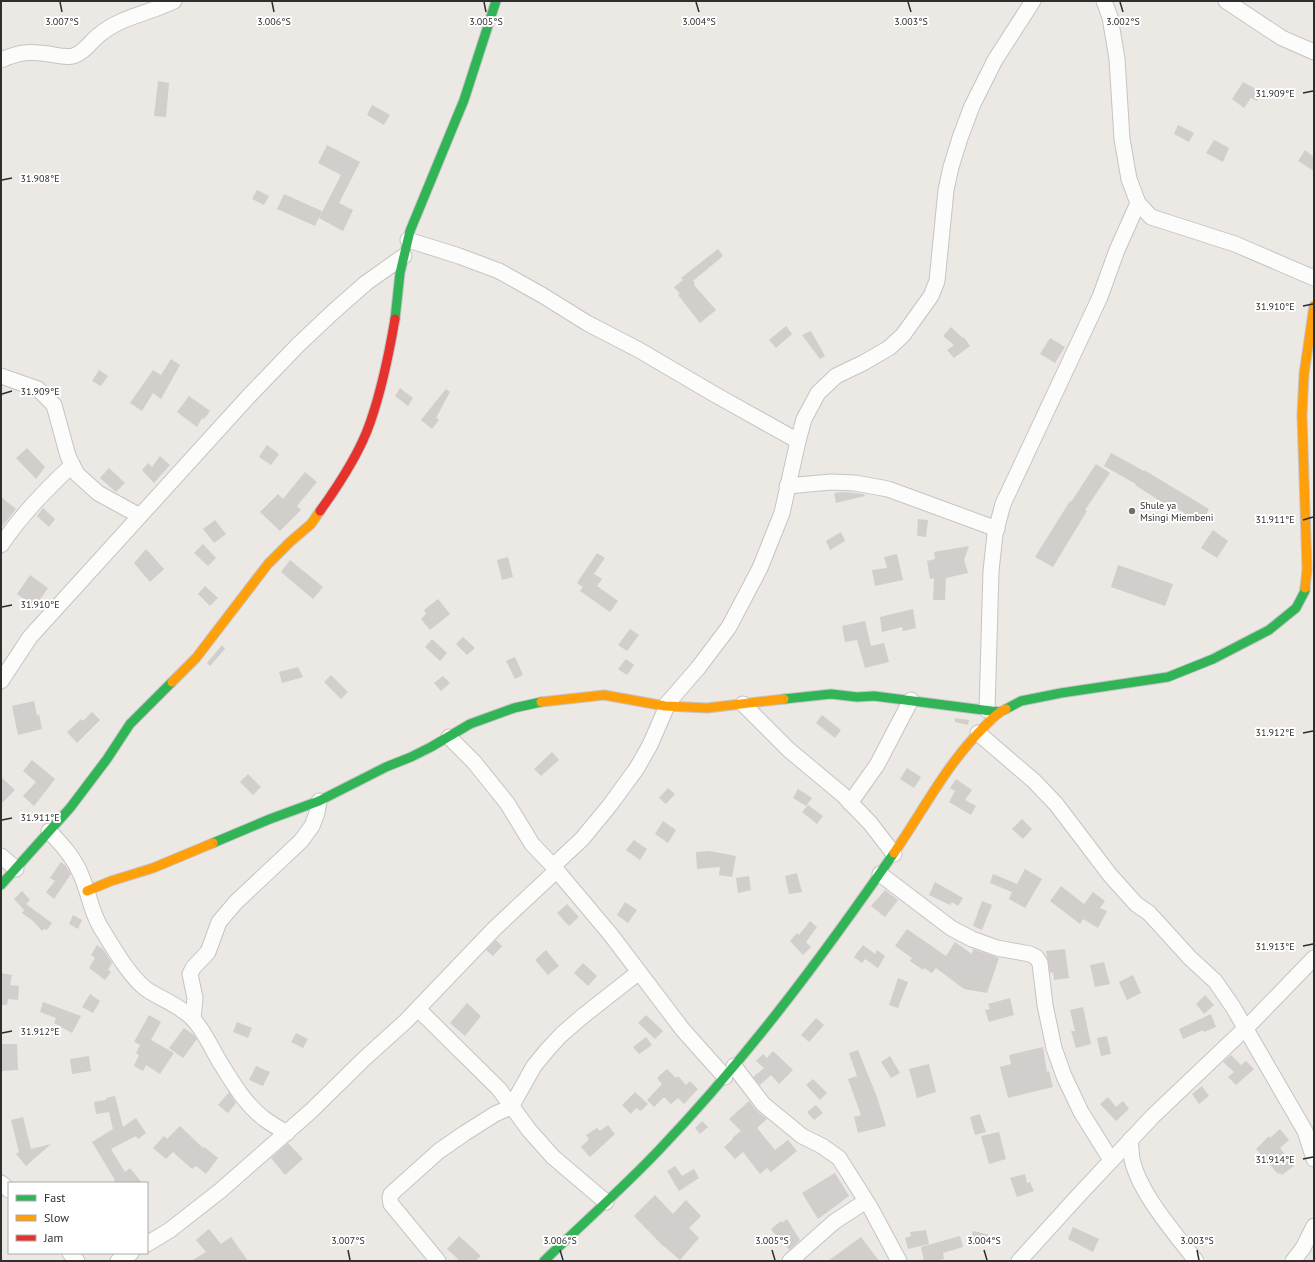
<svg xmlns="http://www.w3.org/2000/svg" width="1315" height="1262" viewBox="0 0 1315 1262" font-family="'PT Sans',sans-serif">
<rect width="100%" height="100%" fill="#ece8e4"/>
<g fill="#d1cecb">
<polygon points="158,81 169,83 166,117 154,116"/>
<polygon points="1243,82 1262,92 1257,101 1251,98 1244,108 1232,99"/>
<polygon points="372,105 390,115 384,125 367,115"/>
<polygon points="1178,125 1194,133 1189,142 1174,134"/>
<polygon points="1214,140 1229,148 1223,162 1206,153"/>
<polygon points="327,145 360,162 339,203 353,210 343,231 319,218 341,175 318,163"/>
<polygon points="1305,150 1314,157 1314,171 1298,161"/>
<polygon points="257,190 269,196 264,205 252,199"/>
<polygon points="284,194 322,211 315,226 277,209"/>
<polygon points="718,249 723,256 693,281 695,284 694,285 716,310 700,323 678,295 680,294 674,287 683,280 681,278"/>
<polygon points="786,326 792,334 776,348 769,340"/>
<polygon points="951,327 963,338 964,337 970,346 954,358 947,350 954,345 943,336"/>
<polygon points="811,331 825,356 820,359 802,335"/>
<polygon points="1050,338 1065,347 1055,363 1040,354"/>
<polygon points="171,359 180,365 161,399 153,393 142,411 130,403 153,370 161,375"/>
<polygon points="99,370 108,376 101,386 92,381"/>
<polygon points="400,388 413,398 408,406 395,396"/>
<polygon points="446,389 450,392 436,418 439,420 432,429 421,420"/>
<polygon points="189,396 210,411 204,419 202,418 197,427 177,412"/>
<polygon points="267,445 279,454 271,465 259,457"/>
<polygon points="27,448 45,467 36,479 16,458"/>
<polygon points="1111,453 1144,471 1144,470 1209,509 1201,523 1166,502 1165,504 1135,485 1136,484 1104,466"/>
<polygon points="160,456 170,465 154,483 142,470 148,463 152,467"/>
<polygon points="1096,464 1110,473 1085,510 1087,511 1053,567 1035,557 1070,501 1071,502"/>
<polygon points="109,468 125,483 116,492 100,478"/>
<polygon points="305,472 317,482 297,506 301,510 280,531 260,512 278,494 283,499"/>
<polygon points="843,492 864,494 865,496 836,503 834,493"/>
<polygon points="1,497 16,509 1,528"/>
<polygon points="43,508 55,519 49,527 37,516"/>
<polygon points="918,519 928,520 926,537 917,536"/>
<polygon points="215,520 226,534 214,543 203,529"/>
<polygon points="1213,530 1228,541 1217,558 1201,548"/>
<polygon points="841,532 845,541 830,550 826,541"/>
<polygon points="203,544 216,558 208,566 194,553"/>
<polygon points="969,546 964,560 968,573 946,578 945,600 933,600 934,578 930,579 927,561 935,559 934,552"/>
<polygon points="146,549 164,569 150,582 134,563"/>
<polygon points="597,553 605,558 594,574 602,579 597,586 618,601 610,612 580,591 583,587 577,583"/>
<polygon points="897,554 903,580 875,586 872,570 887,568 884,557"/>
<polygon points="508,557 513,577 502,580 497,560"/>
<polygon points="290,560 323,587 313,599 281,572"/>
<polygon points="1118,565 1173,584 1165,606 1111,587"/>
<polygon points="30,575 48,588 35,607 17,594"/>
<polygon points="205,586 218,598 210,606 198,594"/>
<polygon points="438,599 450,614 430,630 421,619 426,614 424,610"/>
<polygon points="913,609 916,628 903,631 902,627 882,632 880,617"/>
<polygon points="865,621 871,646 884,643 889,662 865,668 857,640 845,642 842,626"/>
<polygon points="630,629 639,635 627,651 618,645"/>
<polygon points="463,637 475,648 467,655 456,644"/>
<polygon points="432,639 447,653 440,661 425,647"/>
<polygon points="222,645 225,649 210,666 207,663"/>
<polygon points="515,657 523,675 515,679 506,661"/>
<polygon points="626,659 634,665 627,675 618,669"/>
<polygon points="298,667 303,677 282,683 279,672"/>
<polygon points="331,675 348,692 341,699 324,682"/>
<polygon points="443,676 450,683 441,691 434,683"/>
<polygon points="34,701 37,716 39,714 42,729 18,735 12,706"/>
<polygon points="92,712 100,720 77,743 67,732 81,719 83,721"/>
<polygon points="822,715 841,730 835,738 816,723"/>
<polygon points="955,718 969,720 968,725 955,722"/>
<polygon points="552,752 559,760 541,776 534,769"/>
<polygon points="32,760 55,779 34,806 23,796 36,782 23,771"/>
<polygon points="907,768 921,777 914,788 900,779"/>
<polygon points="248,774 261,787 253,795 240,782"/>
<polygon points="1,777 15,790 1,804"/>
<polygon points="956,779 972,790 965,800 976,806 971,815 949,802 955,791 950,788"/>
<polygon points="668,788 675,794 666,804 659,798"/>
<polygon points="798,789 812,798 806,806 793,798"/>
<polygon points="808,805 823,816 817,824 802,812"/>
<polygon points="1022,819 1032,829 1023,839 1012,829"/>
<polygon points="663,821 676,830 668,843 655,834"/>
<polygon points="634,840 647,849 640,860 626,850"/>
<polygon points="709,851 736,856 732,877 719,875 720,867 697,869 696,852"/>
<polygon points="61,862 66,866 71,874 54,899 46,892 55,881 50,878"/>
<polygon points="1025,869 1042,879 1025,908 1009,899 1012,892 990,883 993,874 1017,884"/>
<polygon points="797,873 802,892 789,894 785,876"/>
<polygon points="749,876 751,890 738,893 736,878"/>
<polygon points="935,882 963,898 958,906 952,902 950,905 929,895"/>
<polygon points="1061,886 1084,904 1093,892 1105,901 1100,908 1107,911 1098,928 1083,919 1080,924 1050,901"/>
<polygon points="885,890 898,900 885,917 871,906"/>
<polygon points="22,891 30,900 26,904 52,923 47,930 44,929 42,931 32,920 22,913 24,910 14,899"/>
<polygon points="982,901 992,905 982,930 973,926"/>
<polygon points="625,902 637,910 628,923 617,915"/>
<polygon points="567,904 579,917 569,926 557,913"/>
<polygon points="73,915 82,920 78,929 69,924"/>
<polygon points="810,921 817,927 806,942 811,947 803,955 790,941 797,933 799,935"/>
<polygon points="907,929 946,956 955,942 972,954 973,949 999,958 987,993 964,989 936,968 932,973 924,968 923,970 910,961 912,958 895,946"/>
<polygon points="496,940 502,946 493,956 486,950"/>
<polygon points="97,945 103,949 112,963 108,970 111,972 105,980 89,968 95,958 91,955"/>
<polygon points="863,945 875,954 877,950 885,956 878,968 865,959 862,963 854,957"/>
<polygon points="1065,949 1069,978 1054,980 1053,972 1050,973 1046,951"/>
<polygon points="546,950 559,966 548,975 535,960"/>
<polygon points="1104,962 1110,984 1095,987 1090,965"/>
<polygon points="583,963 597,976 588,986 574,973"/>
<polygon points="1,973 12,975 10,985 19,986 18,1000 8,999 7,1005 1,1005"/>
<polygon points="1133,975 1141,993 1127,1000 1119,982"/>
<polygon points="898,978 908,982 898,1008 889,1005"/>
<polygon points="90,994 100,1001 93,1013 82,1007"/>
<polygon points="1205,995 1214,1005 1204,1014 1196,1004"/>
<polygon points="1010,998 1014,1015 989,1022 985,1010 990,1009 988,1004"/>
<polygon points="43,1002 81,1016 72,1033 54,1023 56,1018 40,1012"/>
<polygon points="467,1003 481,1016 465,1036 450,1023"/>
<polygon points="1083,1007 1091,1044 1076,1048 1071,1031 1075,1031 1070,1010"/>
<polygon points="1211,1014 1216,1027 1204,1032 1203,1030 1183,1039 1179,1029"/>
<polygon points="149,1015 161,1022 151,1040 174,1053 160,1074 146,1065 143,1071 134,1066 139,1055 136,1053 140,1045 134,1042"/>
<polygon points="646,1015 663,1031 655,1039 638,1023"/>
<polygon points="816,1018 824,1025 809,1042 801,1035"/>
<polygon points="237,1022 252,1028 248,1038 233,1032"/>
<polygon points="184,1028 194,1035 197,1039 183,1058 169,1048"/>
<polygon points="296,1033 308,1039 303,1048 291,1042"/>
<polygon points="1107,1036 1111,1054 1101,1056 1097,1038"/>
<polygon points="646,1037 652,1045 639,1054 633,1047"/>
<polygon points="1,1044 17,1044 18,1070 1,1071"/>
<polygon points="1043,1047 1047,1072 1049,1071 1053,1087 1008,1098 1000,1067 1011,1064 1009,1055"/>
<polygon points="858,1050 877,1097 886,1126 858,1133 854,1117 861,1115 848,1079 857,1076 849,1053"/>
<polygon points="773,1051 793,1070 779,1084 771,1075 760,1085 753,1077 764,1068 756,1061 763,1054 767,1058"/>
<polygon points="1231,1055 1241,1065 1246,1061 1254,1069 1236,1085 1228,1077 1234,1072 1223,1062"/>
<polygon points="89,1056 91,1071 72,1074 70,1059"/>
<polygon points="890,1056 900,1073 891,1078 881,1062"/>
<polygon points="929,1064 936,1092 917,1098 909,1069"/>
<polygon points="256,1066 270,1072 263,1086 249,1080"/>
<polygon points="667,1069 676,1078 678,1076 686,1085 690,1081 698,1089 684,1104 678,1098 671,1104 664,1097 654,1107 647,1100 662,1084 657,1078"/>
<polygon points="813,1079 827,1093 820,1100 806,1085"/>
<polygon points="1202,1086 1209,1096 1199,1104 1192,1094"/>
<polygon points="229,1092 236,1103 228,1113 218,1105"/>
<polygon points="635,1092 648,1104 641,1111 636,1108 631,1114 622,1105"/>
<polygon points="115,1096 123,1127 136,1118 146,1133 138,1139 136,1136 111,1149 125,1172 130,1168 142,1183 112,1183 115,1180 92,1142 113,1129 109,1112 96,1114 94,1102 106,1100 106,1098"/>
<polygon points="1108,1097 1116,1107 1123,1101 1129,1109 1116,1121 1100,1104"/>
<polygon points="749,1101 756,1110 767,1119 757,1128 775,1150 788,1140 797,1151 771,1172 767,1168 760,1174 743,1152 735,1159 724,1147 733,1139 732,1138 741,1131 729,1119"/>
<polygon points="816,1105 823,1113 814,1120 807,1112"/>
<polygon points="980,1114 986,1132 975,1135 970,1117"/>
<polygon points="23,1117 31,1149 51,1144 26,1166 16,1154 19,1152 11,1120"/>
<polygon points="702,1121 708,1127 700,1134 695,1128"/>
<polygon points="608,1125 615,1134 590,1157 581,1147 589,1139 586,1135 597,1128 600,1131"/>
<polygon points="180,1126 204,1149 203,1146 218,1158 206,1174 196,1166 192,1169 173,1152 166,1159 153,1148 164,1136 167,1139"/>
<polygon points="1280,1129 1289,1140 1280,1148 1294,1166 1282,1175 1280,1173 1278,1174 1256,1149 1269,1136 1270,1138"/>
<polygon points="999,1132 1006,1159 989,1164 981,1136"/>
<polygon points="288,1143 303,1159 285,1175 271,1158"/>
<polygon points="675,1166 682,1176 694,1169 699,1178 679,1191 667,1171"/>
<polygon points="835,1173 849,1196 818,1219 802,1193"/>
<polygon points="1025,1174 1027,1183 1030,1182 1034,1191 1017,1197 1010,1178"/>
<polygon points="655,1195 673,1214 686,1200 701,1216 689,1228 699,1238 680,1260 660,1243 634,1216"/>
<polygon points="787,1219 800,1240 789,1250 783,1240 781,1242 771,1229 781,1221 782,1223"/>
<polygon points="1073,1227 1099,1239 1093,1252 1068,1239"/>
<polygon points="209,1229 221,1244 231,1237 248,1261 191,1261 206,1252 196,1240"/>
<polygon points="926,1230 929,1244 908,1249 905,1238 911,1236 910,1232"/>
<polygon points="973,1231 994,1236 992,1245 983,1243 982,1244 979,1244 969,1246"/>
<polygon points="459,1236 481,1256 475,1261 460,1261 447,1249"/>
<polygon points="960,1236 963,1247 943,1253 944,1259 935,1261 924,1261 921,1247"/>
<polygon points="861,1237 879,1261 828,1261"/>
</g>
<g fill="none" stroke-linecap="round" stroke-linejoin="round">
<defs>
<g id="street">
<polyline points="1104,1 1110,17 1117,59 1122,139 1129,179 1138,203 1151,217 1235,244 1314,278"/>
<polyline points="1226,1 1282,38 1314,52"/>
<path d="M1,60C20,52 28,51 49,54C56,55 65,58 73,56C84,53 90,42 99,35C122,16 148,14 174,1"/>
<polyline points="408,240 459,256 499,271 542,295 587,323 639,350 714,394 798,441"/>
<polyline points="1,376 38,389 54,405 68,456 77,474 98,493 140,516"/>
<polyline points="787,486 831,482 855,483 888,489 997,529"/>
<path d="M1,545C22,514 45,491 72,465"/>
<polyline points="1,681 30,637 248,397 298,345 333,312 366,283 404,256"/>
<polyline points="743,704 789,750 843,795 870,823 894,854"/>
<polyline points="665,706 698,668 729,627 760,568 782,513 798,441 804,419 818,393 836,376 863,363 889,348 903,335 931,296 937,281 946,190 951,167 960,138 972,106 995,60 1033,1"/>
<polyline points="987,710 991,571 995,534 1003,504 1100,297 1117,250 1138,203"/>
<polyline points="978,733 1034,781 1056,804 1110,875 1136,904 1149,913 1190,958 1215,981 1233,1007 1305,1131 1314,1159"/>
<polyline points="449,737 474,762 507,803 532,844 553,866 611,935 683,1030 725,1077"/>
<polyline points="850,803 877,765 911,700"/>
<path d="M49,831C62,845 74,857 81,875C89,893 91,912 101,928C113,947 129,976 146,989C161,999 179,1005 192,1018C203,1029 210,1045 218,1059C231,1080 245,1105 266,1120C273,1125 280,1129 287,1133"/>
<polyline points="1,856 16,869"/>
<polyline points="553,866 582,839 610,805 637,768 650,745 667,706"/>
<polyline points="880,874 951,928 972,939 997,948 1030,954 1036,957 1040,963 1045,1005 1054,1048 1064,1076 1081,1112 1111,1160"/>
<polyline points="418,1009 499,1089 529,1130 553,1157 606,1202"/>
<polyline points="193,1019 195,998 190,974 193,968 208,952 219,922 236,902 301,841 312,826 317,813 319,801"/>
<polyline points="734,1066 763,1104 802,1136 822,1146 839,1158 870,1207 899,1261"/>
<path d="M1130,1140C1131,1146 1131,1153 1132,1159C1139,1193 1175,1233 1196,1261"/>
<polyline points="1,1183 9,1190"/>
<polyline points="147,1244 170,1230 221,1190 311,1111 365,1058 406,1021 495,928 556,871"/>
<polyline points="70,1253 77,1261"/>
<polyline points="118,1261 131,1253"/>
<polyline points="438,1261 391,1204 390,1198 391,1194 439,1151 465,1133 495,1114 511,1107 534,1066 548,1049 562,1034 583,1016 639,972"/>
<polyline points="790,1261 834,1222 866,1201"/>
<polyline points="1019,1261 1078,1196 1153,1116 1252,1022 1314,958"/>
<polyline points="1293,1261 1303,1248 1314,1226"/>
</g>
<g id="fast">
<polyline points="395,319 400,273 410,231 464,100 496,1"/>
<polyline points="784,699 831,694 857,697 874,696 999,712"/>
<polyline points="1006,709 1021,701 1061,693 1168,677 1213,659 1269,630 1296,608 1305,591 1305,588"/>
<polyline points="213,843 270,819 319,801 386,767 411,757 431,747 470,724 514,708 541,702"/>
<polyline points="1,885 70,808 107,759 130,724 172,682"/>
<path d="M544,1261C582,1224 623,1188 659,1150C747,1058 822,957 894,853"/>
</g>
<g id="slow">
<polyline points="1305,588 1307,569 1302,415 1304,374 1314,306"/>
<polyline points="172,682 196,658 268,564 290,542 311,524 320,511"/>
<polyline points="541,702 604,695 665,706 707,708 784,699"/>
<path d="M894,853C923,811 946,765 983,728C990,721 996,713 1006,709"/>
<polyline points="87,891 111,881 153,868 213,843"/>
</g>
<path id="jam" d="M320,511C338,486 360,452 370,423C382,389 389,354 395,319"/>
</defs>
<use href="#street" stroke="#c5c4c5" stroke-width="17"/>
<use href="#fast" stroke="#c5c4c5" stroke-width="11"/>
<use href="#slow" stroke="#c5c4c5" stroke-width="11"/>
<use href="#jam" stroke="#c5c4c5" stroke-width="11"/>
<use href="#street" stroke="#fcfcfb" stroke-width="15"/>
<use href="#fast" stroke="#30b455" stroke-width="9"/>
<use href="#slow" stroke="#ff9f0a" stroke-width="9"/>
<use href="#jam" stroke="#e5322d" stroke-width="9"/>
</g>
<path fill="none" stroke="#2e2e2e" stroke-width="1.5" d="M60,2L62,12M272,2L274,12M484,2L486,12M696,2L699,12M908,2L911,12M1120,2L1123,12M1303,93L1313,91M2,180L12,178M1303,306L1313,304M2,394L12,391M1303,520L1313,517M2,607L12,605M1303,733L1313,731M2,820L12,818M1303,946L1313,944M2,1033L12,1031M1303,1159L1313,1157M348,1250L350,1260M560,1250L563,1260M772,1250L775,1260M984,1250L987,1260M1197,1250L1199,1260"/>
<circle fill="#706f6e" stroke="#fff" stroke-width="1.5" cx="1132" cy="511" r="4"/>
<g text-anchor="middle" stroke-width="4" stroke-linejoin="round" paint-order="stroke">
<g font-size="10" fill="#2e2e2e" stroke="#fff" text-anchor="start">
<text x="1140" y="509">Shule ya<tspan x="1140" dy="12">Msingi Miembeni</tspan></text>
</g>
</g>
<g font-size="10" text-anchor="middle" fill="#2e2e2e" stroke="#fff" stroke-width="4" stroke-linejoin="round" paint-order="stroke">
<text x="62" y="25">3.007°S</text>
<text x="274" y="25">3.006°S</text>
<text x="486" y="25">3.005°S</text>
<text x="699" y="25">3.004°S</text>
<text x="911" y="25">3.003°S</text>
<text x="1123" y="25">3.002°S</text>
<text x="1275" y="97">31.909°E</text>
<text x="40" y="182">31.908°E</text>
<text x="1275" y="310">31.910°E</text>
<text x="40" y="395">31.909°E</text>
<text x="1275" y="523">31.911°E</text>
<text x="40" y="608">31.910°E</text>
<text x="1275" y="736">31.912°E</text>
<text x="40" y="821">31.911°E</text>
<text x="1275" y="950">31.913°E</text>
<text x="40" y="1035">31.912°E</text>
<text x="1275" y="1163">31.914°E</text>
<text x="348" y="1244">3.007°S</text>
<text x="560" y="1244">3.006°S</text>
<text x="772" y="1244">3.005°S</text>
<text x="984" y="1244">3.004°S</text>
<text x="1197" y="1244">3.003°S</text>
</g>
<rect width="1315" height="1262" fill="none" stroke="#2e2e2e" stroke-width="4"/>
<rect x="8" y="1182" width="140" height="72" fill="#ffffff" stroke="#ababab"/>
<rect x="16" y="1195" width="20" height="6" fill="#30b455" stroke="#ababab"/>
<text x="44" y="1202" font-size="12" fill="#2e2e2e">Fast</text>
<rect x="16" y="1215" width="20" height="6" fill="#ff9f0a" stroke="#ababab"/>
<text x="44" y="1222" font-size="12" fill="#2e2e2e">Slow</text>
<rect x="16" y="1235" width="20" height="6" fill="#e5322d" stroke="#ababab"/>
<text x="44" y="1242" font-size="12" fill="#2e2e2e">Jam</text>
</svg>
